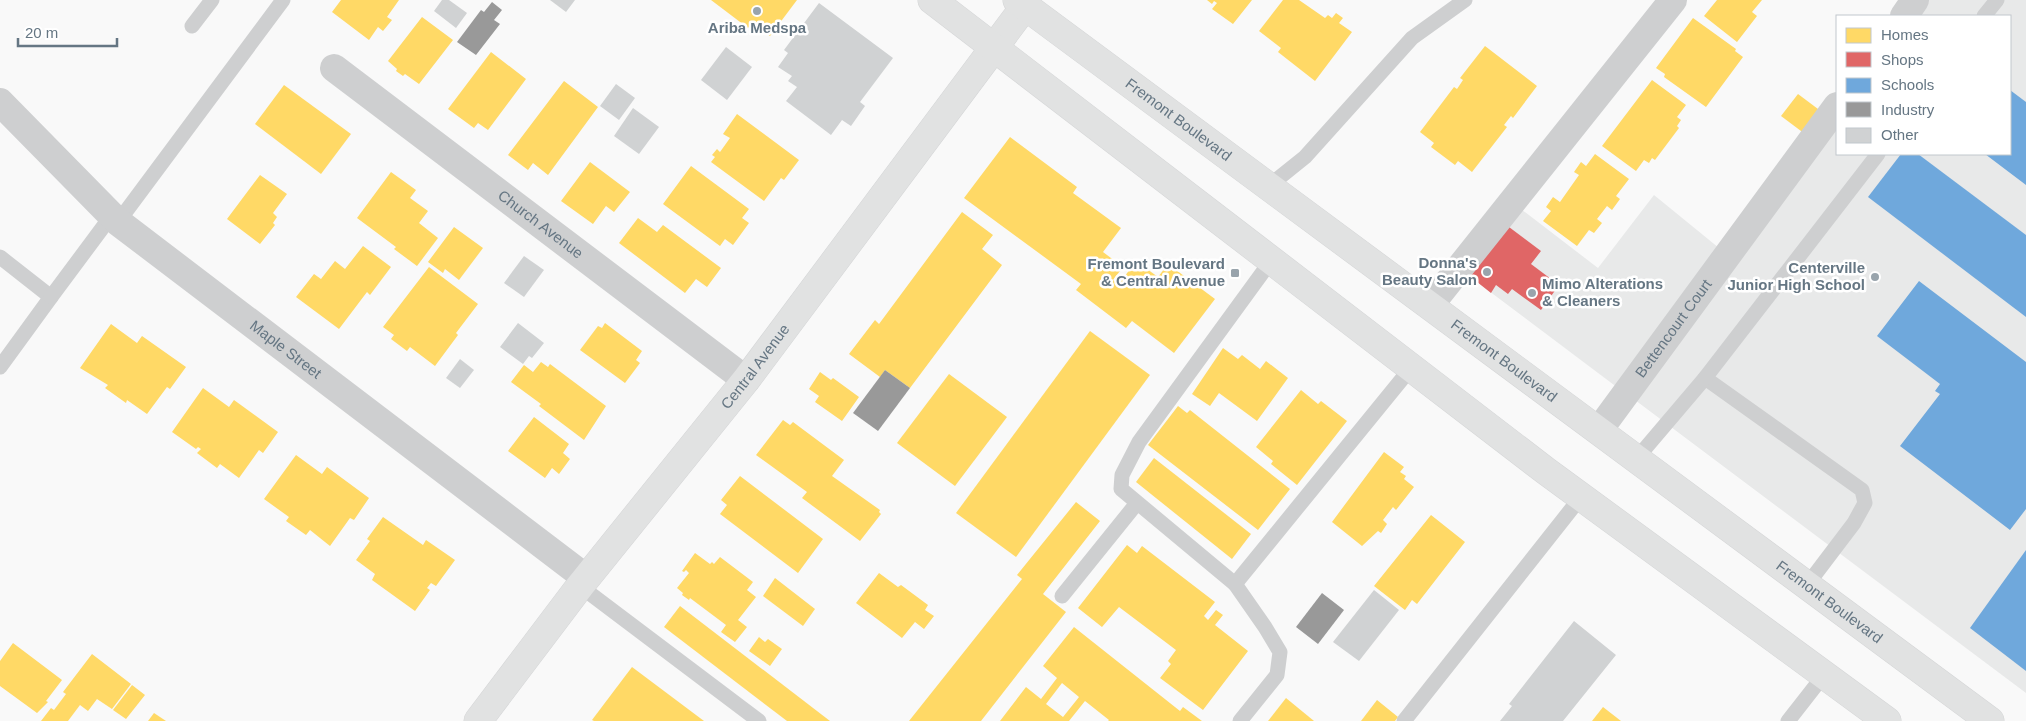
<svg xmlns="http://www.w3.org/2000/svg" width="2026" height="721" viewBox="0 0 2026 721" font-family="Arial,sans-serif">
<rect width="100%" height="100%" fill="#f9f9f9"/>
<g fill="#e8e9e9">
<polygon points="1926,0 2026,0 2026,693 1635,400 1837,122 1837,154 2010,154 2010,16 1914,16"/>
<polygon points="1654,195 1719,248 1618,388 1465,273 1517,206 1598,268"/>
</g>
<g fill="#ffd966" fill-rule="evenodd">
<polygon points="341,0 399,0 387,17 392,20 383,31 378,27 369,40 332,12"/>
<polygon points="711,0 797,0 770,36 752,23 748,28"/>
<polygon points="1207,0 1252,0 1233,24 1212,9 1217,3 1214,1 1212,4"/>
<polygon points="1283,0 1299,0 1325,18 1328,15 1332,18 1336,13 1343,18 1339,23 1352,32 1315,81 1278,52 1281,48 1259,31"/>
<polygon points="1717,0 1762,0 1752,12 1757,16 1737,42 1704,16"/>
<polygon points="422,17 453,40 419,84 405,74 403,76 396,71 397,69 388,61"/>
<polygon points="1693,18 1736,49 1735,51 1743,57 1706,107 1664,77 1665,74 1656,68"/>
<polygon points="1485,46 1537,86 1513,118 1511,116 1504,125 1507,127 1472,172 1458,161 1455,165 1431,147 1434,143 1420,132 1454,87 1457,89 1463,80 1460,78"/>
<polygon points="491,52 526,79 488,130 478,123 474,128 448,109"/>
<polygon points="1652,80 1686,105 1677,117 1681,120 1677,126 1679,128 1655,160 1652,158 1649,163 1644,160 1636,171 1602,146"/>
<polygon points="564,81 598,107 548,175 533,163 528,170 508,155"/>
<polygon points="284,85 351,134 321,174 255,124"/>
<polygon points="1798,94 1822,112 1805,134 1781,116"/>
<polygon points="737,114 799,160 784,180 781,178 764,201 711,162 715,157 712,155 717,149 720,152 730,138 723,134"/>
<polygon points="1010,137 1077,187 1073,193 1121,228 1103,252 1123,267 1113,280 1119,284 1136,261 1158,277 1168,264 1215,299 1174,353 1132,321 1126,328 1076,290 1081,284 964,198"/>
<polygon points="1595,154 1629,179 1616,196 1620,199 1612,210 1607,206 1597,219 1602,223 1594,233 1589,230 1577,246 1543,221 1551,211 1546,207 1553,197 1560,202 1579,175 1574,172 1581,162 1586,166"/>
<polygon points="590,162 630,192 614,212 606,206 593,224 561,201"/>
<polygon points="691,166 749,209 742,218 749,223 733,245 725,239 720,246 663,204"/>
<polygon points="391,172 416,190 410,198 428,211 419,223 438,238 417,266 394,249 396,247 357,218"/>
<polygon points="260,175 287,194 273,213 277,217 273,223 275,225 260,244 227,219"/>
<polygon points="962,212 993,235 982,249 1002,265 910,388 885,370 880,377 849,354 875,320 879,324"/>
<polygon points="638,218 657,232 663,225 721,268 707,287 696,279 685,293 619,243"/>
<polygon points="454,227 483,248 459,280 445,269 443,273 428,262"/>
<polygon points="363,246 391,267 370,295 367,292 339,329 296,297 314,274 321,279 335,261 345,269"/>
<polygon points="429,267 478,304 456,333 458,335 435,366 410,347 407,351 391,339 394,335 383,327"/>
<polygon points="605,323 642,351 636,360 640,363 625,383 580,350 598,326 602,328"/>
<polygon points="111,324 137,343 142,336 186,367 170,389 167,387 147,414 127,400 126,403 105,388 108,385 80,368"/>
<polygon points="1090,331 1150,375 1016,557 956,513"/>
<polygon points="1223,348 1238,359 1242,355 1260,369 1266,361 1288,378 1257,421 1219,393 1210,406 1192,394"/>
<polygon points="541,362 548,367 550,364 606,406 584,440 539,406 541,404 511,382 524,365 533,372"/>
<polygon points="820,372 831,380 833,378 859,397 842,421 815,402 819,396 809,389"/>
<polygon points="949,374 1007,417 955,486 897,443"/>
<polygon points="203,388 229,407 234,400 278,432 263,453 259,450 239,478 220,464 217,468 197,453 201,449 198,447 196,449 172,432"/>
<polygon points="1301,390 1318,404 1321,401 1347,421 1297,485 1271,464 1273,461 1256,447"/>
<polygon points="1178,406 1187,413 1190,410 1290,489 1258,530 1148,445"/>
<polygon points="534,417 569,444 563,453 570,459 559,474 552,468 545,478 508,451"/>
<polygon points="783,420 790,425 793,422 844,460 832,476 880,510 879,512 881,514 860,541 802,498 807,492 756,455"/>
<polygon points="1384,452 1404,467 1400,472 1406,476 1404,479 1414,487 1396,510 1393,507 1383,520 1387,524 1381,533 1378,531 1362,546 1332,522"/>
<polygon points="296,455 322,474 327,467 369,498 354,520 350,518 330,546 310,530 306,535 286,521 289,517 264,499"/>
<polygon points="1154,458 1251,534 1232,559 1136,482"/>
<polygon points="740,476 823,539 798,573 720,514 727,505 721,500"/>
<polygon points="1076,502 1100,521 1043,594 1066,612 981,721 909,721 1022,579 1017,575"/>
<polygon points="1431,515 1465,542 1417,604 1412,600 1405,610 1374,586"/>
<polygon points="383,517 423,545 426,540 455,560 436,586 431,583 427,588 430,590 415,611 372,580 375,574 356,560 370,541 367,539"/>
<polygon points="1127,545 1137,553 1142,546 1215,602 1204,616 1208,620 1216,610 1223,615 1215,625 1248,651 1203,710 1160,678 1171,664 1168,661 1176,650 1119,607 1102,627 1078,608"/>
<polygon points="695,553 710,564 712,562 714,564 720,557 753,582 747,590 756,597 738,620 747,627 735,642 721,632 726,625 690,598 689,600 682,595 683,593 677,588 689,573 686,570 684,572 682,571"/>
<polygon points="879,573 898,587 901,585 928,605 925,610 934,616 924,629 915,622 902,638 856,603"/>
<polygon points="775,578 815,609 803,626 763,596"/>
<polygon points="680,606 830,721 787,721 664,627"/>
<path d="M1074,627L1180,711L1183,707L1202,721H1108L1109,720L1085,701L1069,721H1000L1026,687L1041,699L1057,678L1043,666ZM1062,683L1079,697L1063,717L1046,704Z"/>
<polygon points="759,637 765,642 768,639 782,649 770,666 749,651"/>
<polygon points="13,643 62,680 46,701 48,702 37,713 0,686 0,661"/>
<polygon points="92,654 131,684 112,709 97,699 88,711 80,705 68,721 41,721 51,708 54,710 66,694 63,692"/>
<polygon points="632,667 704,721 594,721 592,720"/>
<polygon points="132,685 145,695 126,719 113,710"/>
<polygon points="1286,698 1314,721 1268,721"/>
<polygon points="1377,700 1398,717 1395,721 1361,721"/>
<polygon points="1603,707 1621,721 1592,721"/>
<polygon points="154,713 166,721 148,721"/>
</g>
<polygon fill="#e06666" points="1505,224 1541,251 1531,264 1559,285 1541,310 1512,289 1508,294 1496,285 1491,293 1467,274"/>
<g fill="#6fa8dc">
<polygon points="2010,90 2026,102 2026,185 1985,154 2010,154"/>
<polygon points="1901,154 1918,154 2026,235 2026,317 1868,197"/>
<polygon points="1919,281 2026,362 2026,509 2010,530 1900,446 1940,394 1935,391 1940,384 1877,336"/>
<polygon points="2026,550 2026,671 1970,628"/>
</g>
<g fill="#999">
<polygon points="492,2 502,10 494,20 500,24 476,55 457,42 481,10 484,12"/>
<polygon points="885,370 910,388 878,431 853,413"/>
<polygon points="1322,593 1344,610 1318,644 1296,627"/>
</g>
<g fill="#d0d2d3">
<polygon points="442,0 449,0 467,13 456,28 434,11"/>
<polygon points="550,0 575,0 566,12"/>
<polygon points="819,3 893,58 860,102 865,106 851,126 842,120 831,135 786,101 797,87 788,81 792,76 778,67 788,53 784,50"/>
<polygon points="726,47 752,67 727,100 701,80"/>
<polygon points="616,84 635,98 619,120 600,106"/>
<polygon points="633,108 659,127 639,154 614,136"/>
<polygon points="524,256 544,270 524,297 504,283"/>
<polygon points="518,323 544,343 532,358 529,356 523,364 500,347"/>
<polygon points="460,359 474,370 460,388 446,378"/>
<polygon points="1374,590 1399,610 1359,661 1333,642"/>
<polygon points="1574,621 1616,655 1563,721 1500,721 1512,706 1509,704"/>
</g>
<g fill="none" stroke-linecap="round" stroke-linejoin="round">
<defs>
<g id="secondary">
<path id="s4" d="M478,721L580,586L746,380L1025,6"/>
</g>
<g id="primary">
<polyline points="932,0 1546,471 1887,721"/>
<path id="s5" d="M1017,0L1990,721"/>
</g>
</defs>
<use href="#secondary" stroke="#d5d6d7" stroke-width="29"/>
<use href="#primary" stroke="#d5d6d7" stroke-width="29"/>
<g stroke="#cecfd0" stroke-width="15">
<polyline points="1984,16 1997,0"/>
<polyline points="192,26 212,0"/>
<polyline points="1269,186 1305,157 1412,38 1465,0"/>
<polyline points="118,222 283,0"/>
<polyline points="0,257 51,297 0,367"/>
<polyline points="1271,261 1139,442 1122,475 1121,489 1235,584 1411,368"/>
<polyline points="51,297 112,215"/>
<polyline points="1705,378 1862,490 1865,503 1854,523 1807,585"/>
<polyline points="1637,458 1705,378 1878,154"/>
<polyline points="1235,584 1265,627 1280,652 1277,675 1240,721"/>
<polyline points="580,586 759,721"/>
<polyline points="1062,596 1137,503"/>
<polyline points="1404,721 1581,497"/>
<polyline points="1788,721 1824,675"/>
</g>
<g stroke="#cecfd0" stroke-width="28">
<polyline points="1904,16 1915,0"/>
<path id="s1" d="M334,68L746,380"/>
<path id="s2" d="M0,102L118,222L586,578"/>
<polyline points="1430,305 1673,0"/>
<path id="s3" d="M1599,430L1837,106"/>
</g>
<use href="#secondary" stroke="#e1e2e2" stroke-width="28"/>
<use href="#primary" stroke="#e1e2e2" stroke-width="28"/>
</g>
<g fill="#99a4ac" stroke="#fff" stroke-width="2">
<circle cx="757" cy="11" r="5"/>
<circle cx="1487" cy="272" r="5"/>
<rect x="1230" y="268" width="10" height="10" rx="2.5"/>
<circle cx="1875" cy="277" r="5"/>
<circle cx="1532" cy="293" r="5"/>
</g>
<g text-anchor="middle" stroke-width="5" stroke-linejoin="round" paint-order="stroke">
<g font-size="15" font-weight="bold" fill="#657683" stroke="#fff" text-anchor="end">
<text x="757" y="33" text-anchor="middle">Ariba Medspa</text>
<text x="1477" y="268">Donna's<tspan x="1477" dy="17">Beauty Salon</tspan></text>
<text x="1225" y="269">Fremont Boulevard<tspan x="1225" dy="17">&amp; Central Avenue</tspan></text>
<text x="1865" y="273">Centerville<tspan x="1865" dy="17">Junior High School</tspan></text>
<text x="1542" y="289" text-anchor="start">Mimo Alterations<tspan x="1542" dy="17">&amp; Cleaners</tspan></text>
</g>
<g font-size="15" fill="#657683" stroke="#fff">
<text dy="5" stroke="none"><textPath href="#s5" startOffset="201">Fremont Boulevard</textPath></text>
<text dy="5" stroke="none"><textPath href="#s1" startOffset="259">Church Avenue</textPath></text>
<text dy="5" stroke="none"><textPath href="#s3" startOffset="126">Bettencourt Court</textPath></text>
<text dy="5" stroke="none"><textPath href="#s2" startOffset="379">Maple Street</textPath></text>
<text dy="5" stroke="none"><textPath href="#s5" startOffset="606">Fremont Boulevard</textPath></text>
<text dy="5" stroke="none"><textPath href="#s4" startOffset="450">Central Avenue</textPath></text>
<text dy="5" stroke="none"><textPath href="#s5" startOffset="1011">Fremont Boulevard</textPath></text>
</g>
</g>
<rect x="1836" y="15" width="175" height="140" fill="#ffffff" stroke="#c1c8cd"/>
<rect x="1846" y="28" width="25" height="15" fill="#ffd966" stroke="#c1c8cd"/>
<text x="1881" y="40" font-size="15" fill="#657683">Homes</text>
<rect x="1846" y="52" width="25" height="15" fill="#e06666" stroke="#c1c8cd"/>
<text x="1881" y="65" font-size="15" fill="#657683">Shops</text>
<rect x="1846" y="78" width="25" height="15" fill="#6fa8dc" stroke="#c1c8cd"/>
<text x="1881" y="90" font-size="15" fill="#657683">Schools</text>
<rect x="1846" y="102" width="25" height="15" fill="#999999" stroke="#c1c8cd"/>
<text x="1881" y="115" font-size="15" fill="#657683">Industry</text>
<rect x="1846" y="128" width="25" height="15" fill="#d0d2d3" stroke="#c1c8cd"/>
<text x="1881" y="140" font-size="15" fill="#657683">Other</text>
<path d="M18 38v8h99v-8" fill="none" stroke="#657683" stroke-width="2.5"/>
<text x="25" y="38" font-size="15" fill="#657683" stroke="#ffffff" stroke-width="4" paint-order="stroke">20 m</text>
</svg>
